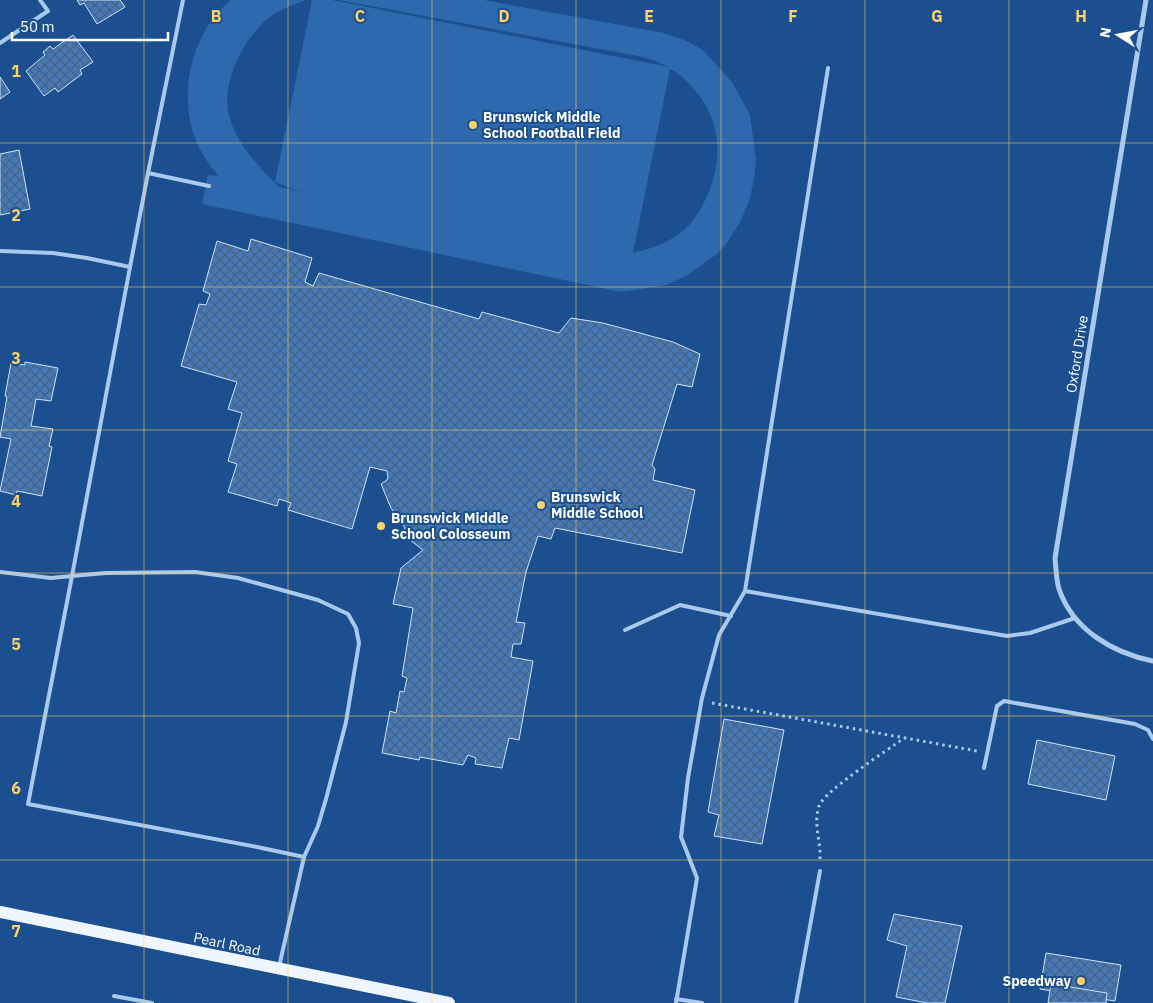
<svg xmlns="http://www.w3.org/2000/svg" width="1153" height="1003" viewBox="0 0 1153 1003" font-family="'IBM Plex Sans',sans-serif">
<defs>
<pattern id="building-cross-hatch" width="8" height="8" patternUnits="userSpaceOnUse" patternTransform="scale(1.25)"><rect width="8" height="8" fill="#4478b7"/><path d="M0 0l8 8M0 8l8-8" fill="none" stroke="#486282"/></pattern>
</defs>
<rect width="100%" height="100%" fill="#1b4f8f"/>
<path fill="#2e69ad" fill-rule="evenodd" d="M231,0H306C293,5 281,9 271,16C244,36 219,85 230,119C239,147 259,167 279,187L515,232L296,190L275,182L312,0H332L669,67L653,60L638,56L339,0H484L664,33L684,40L703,50L732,82L750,115L756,159L754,180L749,201L740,222L727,243L717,254L689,274L667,285L621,292L202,204L208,175L218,176C207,162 197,147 192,129C180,84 194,30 231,0ZM670,69C681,74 690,84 698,94C729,133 720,187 690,224C675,241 654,248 633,253Z"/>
<g fill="url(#building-cross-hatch)" stroke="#cfe3fa">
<polygon points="77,0 120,0 125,7 97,24 84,3 80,5"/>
<polygon points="73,35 93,62 80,70 82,74 58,92 55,88 44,96 26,71 45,55 43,52 50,46 53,49"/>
<polygon points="0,77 10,92 0,99"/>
<polygon points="19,150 30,209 0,215 0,154"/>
<polygon points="251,239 312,258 305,282 313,286 319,273 479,319 482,312 559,333 571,318 603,323 673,342 700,354 692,387 677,384 652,465 655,469 653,480 695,490 682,553 555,528 551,539 538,536 526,572 516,622 525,623 521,644 513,644 511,657 533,661 519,740 509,738 502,768 475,764 476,758 468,755 463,765 420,757 419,760 382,753 390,711 396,713 400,691 404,692 407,678 402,676 413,608 393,604 401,568 423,550 401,533 405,528 391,508 381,484 388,479 387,471 370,467 352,529 288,510 291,503 279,499 277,506 228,492 237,464 228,461 242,413 228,409 237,382 181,366 199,304 206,305 210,294 203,291 217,241 248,251"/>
<polygon points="25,362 58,368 51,401 36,399 31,426 53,429 49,446 52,447 42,496 17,491 16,495 0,491 11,439 0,437 7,397 5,396 11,363 25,365"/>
<polygon points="724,719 784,730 762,844 714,836 719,815 708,812"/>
<polygon points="1037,740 1115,756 1106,800 1028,784"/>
<polygon points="894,914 962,926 945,1003 927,1003 896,997 907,946 887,940"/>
<polygon points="1046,953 1121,965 1115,1001 1040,989"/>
<polygon points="1051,984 1107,993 1106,1003 1048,1003"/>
</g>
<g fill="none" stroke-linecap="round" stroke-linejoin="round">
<g stroke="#a9c9ee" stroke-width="3" stroke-dasharray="2.5 4" stroke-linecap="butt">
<polyline points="712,703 977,751"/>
<path d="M820,859C821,841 813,824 819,806C824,791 888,750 904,738"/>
</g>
<g stroke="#a9c9ee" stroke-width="4">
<polyline points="183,0 148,173 209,186"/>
<polyline points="0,43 48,11 40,0"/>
<polyline points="0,251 53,253 87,258 130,267 72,576 106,573 195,572 238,578 318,600 348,614 356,628 359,643 346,722 326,799 318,826 304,857 279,967"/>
<polyline points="130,267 148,173"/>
<polyline points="0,572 51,578 72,576 28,804 257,847 304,857"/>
<polyline points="745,591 1007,636 1030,633 1075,618"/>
<polyline points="625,630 680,605 731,616"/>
<polyline points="984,768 997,706 1004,701 1135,724 1148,730 1153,739"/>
<polyline points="114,996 152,1003"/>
<polyline points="676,999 702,1003"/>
<polyline points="676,1003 697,878 681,837 688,778 702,698 719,635 745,591 828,68"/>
<polyline points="796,1003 820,871"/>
</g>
<path stroke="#a9c9ee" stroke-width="5" d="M1146,0L1055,558C1056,568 1056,579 1059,589C1073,630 1113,653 1153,661"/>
<polyline stroke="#f0f6ff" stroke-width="12" points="0,912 449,1003"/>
</g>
<path fill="none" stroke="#ffd166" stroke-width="1" stroke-opacity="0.55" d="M144,0V1003M288,0V1003M432,0V1003M576,0V1003M721,0V1003M865,0V1003M1009,0V1003M0,143H1153M0,287H1153M0,430H1153M0,573H1153M0,716H1153M0,860H1153"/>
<g fill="#ffd166" stroke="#1b4f8f" stroke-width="2">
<circle cx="473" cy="125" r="5"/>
<circle cx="541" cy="505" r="5"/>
<circle cx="381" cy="526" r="5"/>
<circle cx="1081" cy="981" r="5"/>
</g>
<g text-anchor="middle" stroke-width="4" stroke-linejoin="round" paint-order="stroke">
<g font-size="14" font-weight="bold" fill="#fff" stroke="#1b4f8f" text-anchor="start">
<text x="483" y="122">Brunswick Middle<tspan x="483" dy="16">School Football Field</tspan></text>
<text x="551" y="502">Brunswick<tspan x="551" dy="16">Middle School</tspan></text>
<text x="391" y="523">Brunswick Middle<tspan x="391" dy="16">School Colosseum</tspan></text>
<text x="1071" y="986" text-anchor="end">Speedway</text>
</g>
<g font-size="14" fill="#fff" stroke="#1b4f8f">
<text transform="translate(1077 354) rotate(-81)" y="5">Oxford Drive</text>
<text transform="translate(227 944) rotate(12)" y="5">Pearl Road</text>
</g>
</g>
<g font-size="16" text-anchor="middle" font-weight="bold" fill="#ffd166" stroke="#1b4f8f" stroke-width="4" stroke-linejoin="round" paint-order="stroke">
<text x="216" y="22">B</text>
<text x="360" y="22">C</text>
<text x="504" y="22">D</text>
<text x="649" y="22">E</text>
<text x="793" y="22">F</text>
<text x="937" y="22">G</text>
<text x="1081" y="22">H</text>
<text x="16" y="77">1</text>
<text x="16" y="221">2</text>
<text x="16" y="364">3</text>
<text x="16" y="507">4</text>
<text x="16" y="650">5</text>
<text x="16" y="794">6</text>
<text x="16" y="937">7</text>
</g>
<g transform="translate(1118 35) rotate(281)" stroke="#1b4f8f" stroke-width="4" paint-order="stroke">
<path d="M0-4L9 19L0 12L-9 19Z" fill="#ffffff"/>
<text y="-8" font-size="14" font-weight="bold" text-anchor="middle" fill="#ffffff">N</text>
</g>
<path d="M12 32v8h156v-8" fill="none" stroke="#ffffff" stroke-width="2.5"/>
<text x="20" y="32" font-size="15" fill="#ffffff" stroke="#1b4f8f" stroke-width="4" paint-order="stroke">50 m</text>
</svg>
